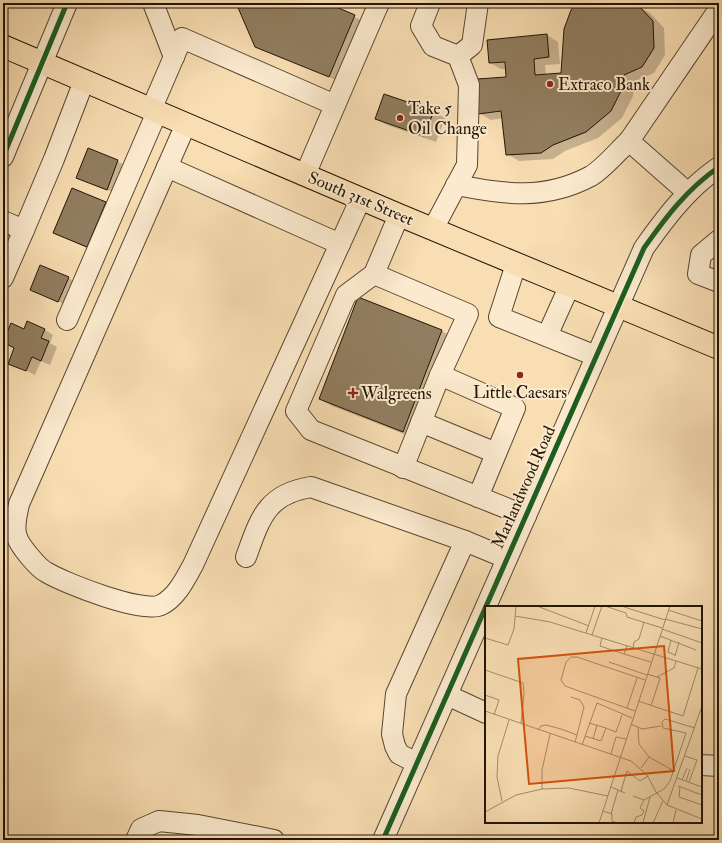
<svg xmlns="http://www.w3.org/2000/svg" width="722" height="843" viewBox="0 0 722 843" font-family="'IM FELL Double Pica',serif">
<rect width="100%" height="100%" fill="#f9deb3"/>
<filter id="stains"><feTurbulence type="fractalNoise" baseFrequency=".005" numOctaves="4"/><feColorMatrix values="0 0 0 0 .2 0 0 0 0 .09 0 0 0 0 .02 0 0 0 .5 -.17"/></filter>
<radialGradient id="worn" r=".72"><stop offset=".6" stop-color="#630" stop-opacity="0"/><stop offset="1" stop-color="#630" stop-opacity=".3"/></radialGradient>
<g fill="#0003">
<polygon points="237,3 324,3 363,21 338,81 256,46"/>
<polygon points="578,3 591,3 597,7 602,3 630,3 650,13 664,28 665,55 654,73 635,81 633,96 622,118 598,138 565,151 553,159 519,161 507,154 503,118 491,120 479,113 507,78 506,69 501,69 490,63 547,35 558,42 560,64 545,65 546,75 562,74"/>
<polygon points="385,95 434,112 445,118 436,142 387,125 376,119"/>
<polygon points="89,149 123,164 112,192 78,178"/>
<polygon points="105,202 114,207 96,252 54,233"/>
<polygon points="68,278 74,281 64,304 37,293"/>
<polygon points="11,325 24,330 45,330 53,335 50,343 57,347 50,365 41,361 35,375 10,363 15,349 4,343"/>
<polygon points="442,331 453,337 414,438 332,406 320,399"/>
</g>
<g fill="#917d5f" stroke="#211303">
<polygon points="236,3 327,3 355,15 329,77 255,47"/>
<polygon points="576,3 591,3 596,6 600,3 633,3 638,5 653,21 654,48 642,67 624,75 622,89 611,111 586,132 553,145 541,153 506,155 501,111 478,114 477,79 506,77 505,62 489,63 487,40 547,34 549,57 534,59 535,75 561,73 564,29 571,10"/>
<polygon points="384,94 434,111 424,136 375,119"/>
<polygon points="88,148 118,160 107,190 76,178"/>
<polygon points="72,188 106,202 87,247 53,233"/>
<polygon points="40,265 69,277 58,302 30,290"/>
<polygon points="358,297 442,330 403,432 319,399"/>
<polygon points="27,321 45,329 41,338 49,341 41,361 32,357 26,371 8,364 14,348 3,342 11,323 24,329"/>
</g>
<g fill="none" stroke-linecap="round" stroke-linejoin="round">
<defs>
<g id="minor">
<polyline points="153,3 174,57"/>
<polyline points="430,3 421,26 433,46 458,56 472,45 478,3"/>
<polyline points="151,110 182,38 335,105"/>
<path d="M186,124L19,504C17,514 13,527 17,537C19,545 38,568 46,572C64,583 143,614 161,605C177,597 185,579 193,565L361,198"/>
<polyline points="3,157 67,3"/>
<polyline points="167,167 340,244"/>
<polyline points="305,175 379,3"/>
<path d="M456,185C505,194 544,201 591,176C603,169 618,151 629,141"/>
<polyline points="688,193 629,141 719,9"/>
<polyline points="399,215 374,274 346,295 296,411 311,430 526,516"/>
<polyline points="3,221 24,230 3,278"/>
<polyline points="433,229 467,165 469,85 458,56"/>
<polyline points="24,230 54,159 84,81"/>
<polyline points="719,240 701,255 698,274 719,282"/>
<polyline points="516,264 499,317 596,356"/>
<polyline points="374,274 468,314 440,375"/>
<polyline points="67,320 157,112"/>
<polyline points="547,336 569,287"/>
<polyline points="421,422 496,453"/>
<polyline points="403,468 440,375 515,408 478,497"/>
<path d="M246,557C260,519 266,494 311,487L465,541"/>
<polyline points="447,695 486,713"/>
<polyline points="417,763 399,754 395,746 392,734 396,694 465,541 506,558"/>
<polyline points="701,765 719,766"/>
<polyline points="136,840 141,829 159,821 198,825 274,840"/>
<path d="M383,840L644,248C666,217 687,189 719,167"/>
</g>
<polyline id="major" points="3,46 399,215 719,348"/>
</defs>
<use href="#minor" stroke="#57462f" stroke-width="22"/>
<use href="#major" stroke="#211303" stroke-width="24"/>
<use href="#minor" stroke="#fbeace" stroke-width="20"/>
<use href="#major" stroke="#f9deb3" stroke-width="22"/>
<defs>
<g id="cycleway">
<polyline points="3,157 67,3"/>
<path d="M383,840L644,248C666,217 687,189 719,167"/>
</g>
</defs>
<use href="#cycleway" stroke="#fbeace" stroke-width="8"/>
<use href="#cycleway" stroke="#1b5e20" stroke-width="5"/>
</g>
<g fill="#8f2418" stroke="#fbeace" stroke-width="1.5">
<circle cx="550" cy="84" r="4"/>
<circle cx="400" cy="118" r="4"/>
<circle cx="520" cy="375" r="4"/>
<path d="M351 387h4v4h4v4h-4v4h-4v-4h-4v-4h4z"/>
</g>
<g text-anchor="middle" stroke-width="4" stroke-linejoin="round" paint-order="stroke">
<g font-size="17" fill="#211303" stroke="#fbeace" text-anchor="start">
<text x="558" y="90">Extraco Bank</text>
<text x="408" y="114">Take 5<tspan x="408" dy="20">Oil Change</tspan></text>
<text x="520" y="398" text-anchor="middle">Little Caesars</text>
<text x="361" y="399">Walgreens</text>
</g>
<g font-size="17" fill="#211303" stroke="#fbeace">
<text transform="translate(361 198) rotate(23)" y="6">South 31st Street</text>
<text transform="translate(523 487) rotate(-66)" y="6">Marlandwood Road</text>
</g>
</g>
<g transform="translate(485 606)">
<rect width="217" height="217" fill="#f9deb3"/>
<path fill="none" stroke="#a38d6d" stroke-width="1" d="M52,0L104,20M120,0L141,7L142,11L177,22M136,0L180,14M183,4L217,15M30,10L65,16L217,63M180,13L217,23M177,23L217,37M101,27L110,0M107,29L117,0M175,30L211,44M0,32L23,39L29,23L31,0M117,32L115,40L139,48L142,40M186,34L183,46L190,49M148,42L149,36L154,33L159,16M139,48L166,56M190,50L194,36M124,56L162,69M0,64L38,77L39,87L36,118M162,68L175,72L166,100M172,71L189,62L191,55M0,89L14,94L9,109M86,91L95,94L99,101L92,129M153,95L198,110L213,62M142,102L152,72M0,105L146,155L162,169L171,186L182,199L217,213M150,105L80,80L76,74L81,56L86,51H92L160,74M146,118L157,123L176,120M121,122L131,126L137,109M153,122L154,138L164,151M53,124L56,120L61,119L76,123L92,129L90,136M100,130L116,135L121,122L104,117M108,133L112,119M97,139L112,97L147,112M126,148L131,131L141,133M200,150L212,154L204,176M156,162L164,151L189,165M192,172L217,181M197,174L202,162M201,175L205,163M193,180L217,189M126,181L140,187M195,181L194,191L217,199M57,183V164L65,128M136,185L142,165L155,175L163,170M148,190L159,194L179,183L185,175L201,127L178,122L177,116L180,113L210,122M17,195L12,171L13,150L24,114M182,199L217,100M118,205L127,208V215L130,216M0,206L31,189L57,183L84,182L123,190M126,208L133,184M114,217L185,0M149,217L151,211L157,209L159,205L155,202L159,194M158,217L165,191M168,217L178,195M188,217L191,204"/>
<path fill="#d4520b" fill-opacity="0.15" stroke="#d4520b" stroke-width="2" d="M179,40L189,165L44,178L33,53Z"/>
<rect width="217" height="217" fill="none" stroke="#211303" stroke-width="2"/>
</g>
<rect width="722" height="843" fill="none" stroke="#f9deb3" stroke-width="16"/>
<rect x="4" y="4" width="714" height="835" fill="none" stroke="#211303" stroke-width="2"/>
<rect x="8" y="8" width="706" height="827" fill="none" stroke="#211303"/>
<rect width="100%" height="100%" filter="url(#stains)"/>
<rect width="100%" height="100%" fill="url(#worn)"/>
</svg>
